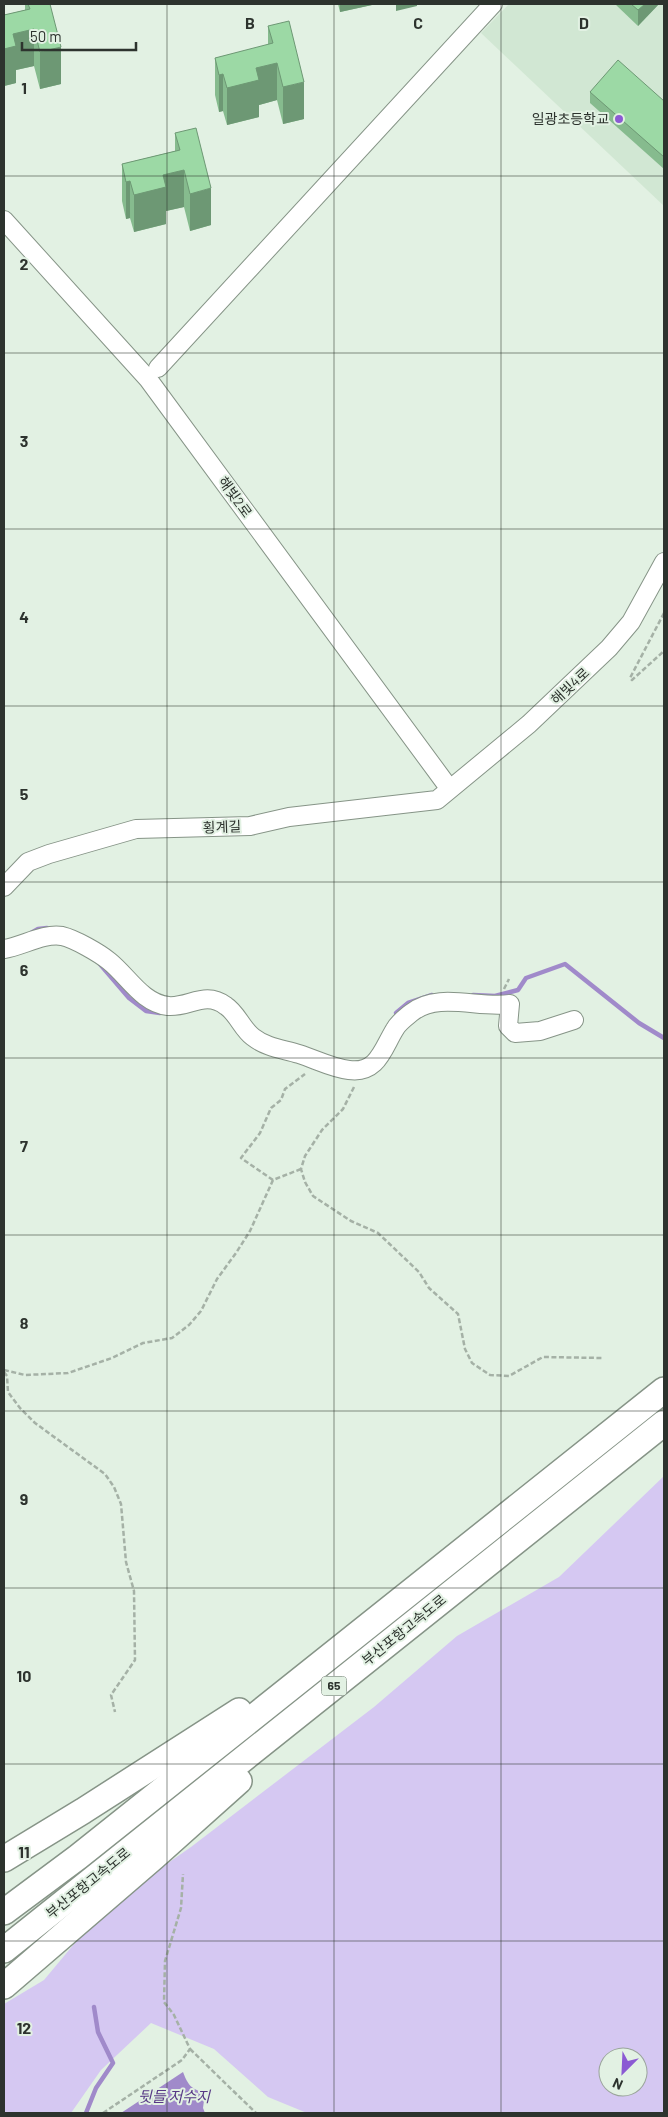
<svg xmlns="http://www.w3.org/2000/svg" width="668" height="2117" viewBox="0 0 668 2117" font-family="Barlow,'Noto Sans KR',sans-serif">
<rect width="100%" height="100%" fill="#e2f1e3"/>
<polygon fill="#d1e7d3" points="509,4 664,4 664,206 481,33"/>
<path fill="#d5c8f2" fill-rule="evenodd" d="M664,1476V2113H307L268,2097L214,2049L151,2023L101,2070L71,2113H4V2004L44,1980L105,1907L191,1847L374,1707L457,1636L559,1577ZM608,2057H638V2087H608Z"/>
<path fill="#a08aca" d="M183,2072C188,2085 191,2089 205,2093L203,2108L205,2113H121Z"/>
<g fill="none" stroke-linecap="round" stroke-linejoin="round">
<g stroke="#a08aca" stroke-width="4.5">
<polyline points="31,933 38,929 47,928"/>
<polyline points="99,963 129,998 146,1011 160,1013"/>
<polyline points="473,995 495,996 518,990 526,978 565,964 639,1023 664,1038"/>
<polyline points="396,1013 408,1003 432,995"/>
<polyline points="86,2113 96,2088 113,2063 98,2032 94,2007"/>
</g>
<defs>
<g id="minor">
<polyline points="4,220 148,379 449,788"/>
<polyline points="158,368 493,4"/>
<polyline points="4,887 28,862 49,854 136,829 250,826 289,817 437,800 529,724 609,648 631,622 664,562"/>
<path d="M4,949C23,946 43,933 62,936C75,939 99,953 109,961C128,976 142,1003 168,1006C189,1008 205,990 226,1006C237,1013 242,1029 253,1037C267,1048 283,1049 299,1054C315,1059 332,1068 349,1070C378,1074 383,1048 395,1029C398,1023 406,1017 411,1013C438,991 479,1009 510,1004L508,1026L515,1033L540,1031L574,1020"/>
</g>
<g id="highway">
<polyline points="4,1859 83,1811 239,1711"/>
<polyline points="4,1912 78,1857 664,1390"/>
<polyline points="4,1950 664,1423"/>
<polyline points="4,1986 154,1857 239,1781"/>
</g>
</defs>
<use href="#minor" stroke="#869487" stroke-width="20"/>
<use href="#highway" stroke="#869487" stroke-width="28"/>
<g stroke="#a5b1a6" stroke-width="2.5" stroke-dasharray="5 2.5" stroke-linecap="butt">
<polyline points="664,613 630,678 632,680 664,651"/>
<polyline points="504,989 509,979"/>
<polyline points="354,1087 343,1109 322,1130 305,1156 301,1169 305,1182 313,1196 351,1221 378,1233 419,1272 429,1288 458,1314 465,1349 472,1363 490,1375 509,1376 543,1357 603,1358"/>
<polyline points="273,1180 241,1158 260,1133 271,1108 281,1100 285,1089 305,1074"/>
<polyline points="4,1370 25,1375 68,1373 112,1358 143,1343 172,1338 189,1325 201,1311 217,1279 236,1253 250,1231 273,1180 301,1169"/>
<polyline points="4,1372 7,1376 8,1392 20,1408 35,1423 105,1474 114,1487 121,1504 126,1562 134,1591 135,1660 111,1695 115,1712"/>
<polyline points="190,2049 256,2113"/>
<polyline points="103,2113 182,2060 190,2049 174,2015 164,2002 165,1961 181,1908 183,1874"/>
</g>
<use href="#minor" stroke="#fff" stroke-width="18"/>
<use href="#highway" stroke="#fff" stroke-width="25"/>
</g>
<g fill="#86bb8e">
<polygon points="25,4 50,4 61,84 40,89 34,66 16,70 16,83 4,86 4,15 25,10"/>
<polygon points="338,4 372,4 372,5 340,12"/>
<polygon points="615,4 659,4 638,26"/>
<polygon points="268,26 304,119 283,124 277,100 259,105 259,117 227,125 223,111 219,112 215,95 215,58 268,45"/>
<polygon points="590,92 664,101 664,169 590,103"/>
<polygon points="175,133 211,225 190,231 184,207 166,211 166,224 134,232 130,218 126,219 122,201 122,164 175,151"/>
</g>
<g fill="#6d9874">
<polygon points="340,4 372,4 372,5 340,12"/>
<polygon points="396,4 417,4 417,6 396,11"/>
<polygon points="645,4 659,4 638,26 638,10"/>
<polygon points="34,29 34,66 16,70 16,83 4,86 4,49 13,34"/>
<polygon points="61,47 61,84 40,89 40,52"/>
<polygon points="277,63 277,100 259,105 259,117 227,125 227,88 256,68"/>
<polygon points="223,74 223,111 219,112 219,75"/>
<polygon points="304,82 304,119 283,124 283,87"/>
<polygon points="184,170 184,207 166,211 166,224 134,232 134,195 163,175"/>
<polygon points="130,181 130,218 126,219 126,182"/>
<polygon points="211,188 211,225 190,231 190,194"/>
</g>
<g fill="#9cd9a5" stroke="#6d9874">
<polygon points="28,4 50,4 61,47 40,52 34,29 13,34 16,46 4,49 4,15 30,9"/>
<polygon points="631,4 645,4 638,10"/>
<polygon points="289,21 304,82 283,87 277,63 256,68 259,80 227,88 223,74 219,75 215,58 273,43 268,26"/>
<polygon points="618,60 664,101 664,157 590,92"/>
<polygon points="196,128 211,188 190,194 184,170 163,175 166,187 134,195 130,181 126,182 122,164 180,150 175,133"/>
</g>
<path fill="none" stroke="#2d332e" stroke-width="1" stroke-opacity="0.55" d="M167,4V2113M334,4V2113M501,4V2113M4,176H664M4,353H664M4,529H664M4,706H664M4,882H664M4,1058H664M4,1235H664M4,1411H664M4,1588H664M4,1764H664M4,1941H664"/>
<circle fill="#8b5ad3" stroke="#e2f1e3" stroke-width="2" cx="619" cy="119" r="5"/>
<g text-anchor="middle" stroke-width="4" stroke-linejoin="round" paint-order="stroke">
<rect fill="#e2f1e3" stroke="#636c64" stroke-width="1" x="321.5" y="1676.5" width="25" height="19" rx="4"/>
<g font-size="12" font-weight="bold" fill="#2d332e">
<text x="334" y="1690">65</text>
</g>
<g font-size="14" fill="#2d332e" stroke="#e2f1e3" text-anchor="end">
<text x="609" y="124">일광초등학교</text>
</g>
<g font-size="14" fill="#2d332e" stroke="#e2f1e3">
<text transform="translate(235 497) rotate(54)" y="5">해빛2로</text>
<text transform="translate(570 686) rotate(-43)" y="5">해빛4로</text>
<text transform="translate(222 827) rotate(-2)" y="5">횡계길</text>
<text transform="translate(404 1630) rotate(-39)" y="5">부산포항고속도로</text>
<text transform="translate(88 1883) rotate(-39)" y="5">부산포항고속도로</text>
</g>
<g font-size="15" font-style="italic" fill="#573885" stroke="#e2f1e3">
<text x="174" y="2102">뒷들 저수지</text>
</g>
</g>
<g font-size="16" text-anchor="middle" font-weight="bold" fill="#2d332e" stroke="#e2f1e3" stroke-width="4" stroke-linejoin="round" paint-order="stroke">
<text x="250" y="29">B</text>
<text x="418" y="29">C</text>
<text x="584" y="29">D</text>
<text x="24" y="94">1</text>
<text x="24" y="270">2</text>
<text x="24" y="447">3</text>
<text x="24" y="623">4</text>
<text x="24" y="800">5</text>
<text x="24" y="976">6</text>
<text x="24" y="1152">7</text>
<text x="24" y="1329">8</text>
<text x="24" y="1505">9</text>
<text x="24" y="1682">10</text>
<text x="24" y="1858">11</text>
<text x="24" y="2034">12</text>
</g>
<rect width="668" height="2117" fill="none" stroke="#2d332e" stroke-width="10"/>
<g transform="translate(623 2072) rotate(204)"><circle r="24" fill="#e2f1e3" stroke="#9aa59b"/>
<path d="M0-4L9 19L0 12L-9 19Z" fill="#8b5ad3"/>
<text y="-8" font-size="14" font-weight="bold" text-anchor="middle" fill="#2d332e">N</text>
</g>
<path d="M22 42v8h114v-8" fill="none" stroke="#2d332e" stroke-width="2.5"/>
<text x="30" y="42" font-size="15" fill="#2d332e" stroke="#e2f1e3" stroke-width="4" paint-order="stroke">50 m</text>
</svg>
